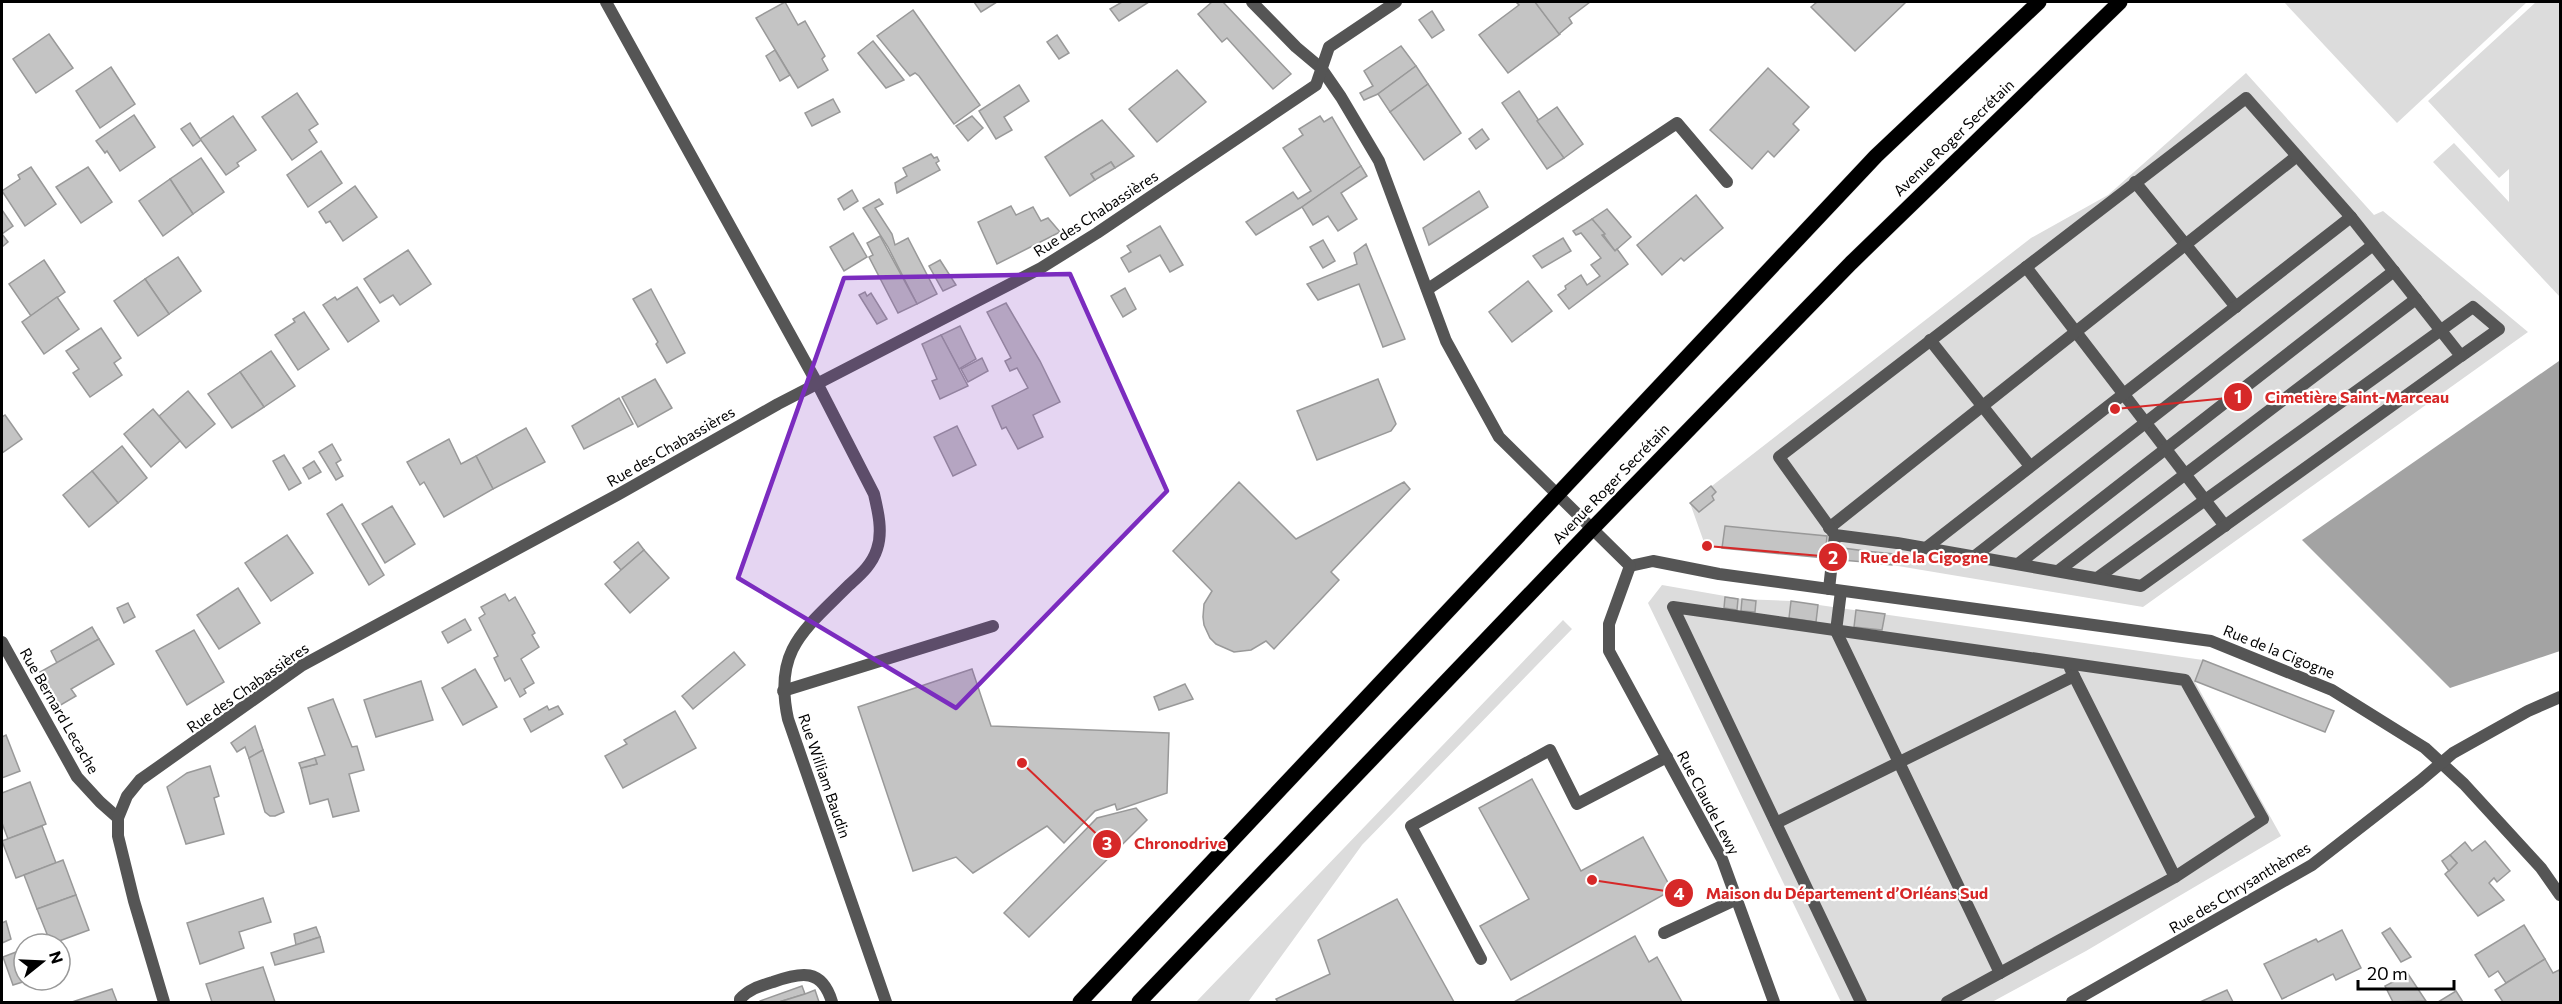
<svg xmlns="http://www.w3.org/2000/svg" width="2562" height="1004" viewBox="0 0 2562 1004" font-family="Commissioner,sans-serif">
<rect width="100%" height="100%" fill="#fff"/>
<g fill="#dcdcdc">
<polygon points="2284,2 2527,2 2397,123"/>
<polygon points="2536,2 2560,2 2560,297 2433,162 2454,143 2509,202 2509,169 2499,178 2428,101"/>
<polygon points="2246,73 2374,215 2383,211 2528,332 2143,607 1892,565 1705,545 1690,503 2031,238 2108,195"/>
<polygon points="1662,585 1742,599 1791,601 2203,660 2195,682 2281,836 2086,951 1992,1002 1841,1002 1648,603"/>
<polygon points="1563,620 1572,629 1362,845 1248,1002 1196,1002"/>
</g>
<polygon fill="#a3a3a3" points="2559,361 2560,363 2560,651 2450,688 2302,540"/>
<g fill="#c4c4c4" stroke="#999" stroke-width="1.5">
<polygon points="785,2 798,25 805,21 825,56 822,59 828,70 798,88 756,18"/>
<polygon points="974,2 997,2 981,12"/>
<polygon points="1122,2 1149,2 1119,21 1110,9"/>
<polygon points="1212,2 1223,2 1291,74 1273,89 1227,38 1222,42 1198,14"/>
<polygon points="1516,2 1535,2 1560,34 1508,73 1479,35 1519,5"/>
<polygon points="1535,2 1590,2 1569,18 1572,23 1559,34"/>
<polygon points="1817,2 1906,2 1855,51 1811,7"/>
<polygon points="913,10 980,105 954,124 919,76 915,73 910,76 877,36"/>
<polygon points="1432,11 1444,30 1432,38 1419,20"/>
<polygon points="49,34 73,68 36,93 13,59"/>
<polygon points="1057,35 1069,53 1059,59 1047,42"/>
<polygon points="873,41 885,56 904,80 886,88 858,53"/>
<polygon points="1401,46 1416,66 1378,94 1364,100 1360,93 1373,86 1364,71"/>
<polygon points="775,50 790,75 780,81 766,56"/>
<polygon points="1416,66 1428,84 1390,112 1378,94"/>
<polygon points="111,67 135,104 100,128 76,91"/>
<polygon points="1768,68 1809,107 1793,124 1799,130 1774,157 1768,151 1752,169 1710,130"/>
<polygon points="1177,70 1206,102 1157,142 1129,109"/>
<polygon points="1428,84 1461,133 1424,160 1390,112"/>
<polygon points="1019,85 1029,101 1004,117 1012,130 996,139 979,111"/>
<polygon points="1519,91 1564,158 1547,169 1502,103"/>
<polygon points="297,93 318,124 309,130 317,142 292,160 262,117"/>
<polygon points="833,99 840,112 812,126 805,113"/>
<polygon points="1557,107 1583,144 1564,158 1537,121"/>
<polygon points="134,115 155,147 120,171 107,151 105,153 96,141"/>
<polygon points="233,116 256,150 237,163 239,166 226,175 200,139"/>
<polygon points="972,116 983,128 968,141 956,126"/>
<polygon points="1320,116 1324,122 1332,117 1361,166 1302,207 1256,235 1246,222 1293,192 1298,199 1311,191 1283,148 1303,135 1299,129"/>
<polygon points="1102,120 1134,156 1115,168 1111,162 1091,174 1095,180 1070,196 1045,157"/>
<polygon points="190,123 201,140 193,146 181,129"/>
<polygon points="1482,129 1489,139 1476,149 1469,139"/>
<polygon points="321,151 342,183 308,207 287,175"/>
<polygon points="931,154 934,158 937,157 939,161 936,163 940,170 897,193 895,183 907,176 903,168"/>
<polygon points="201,158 224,192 193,214 170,179"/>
<polygon points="1111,162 1115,168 1095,180 1091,174"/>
<polygon points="1361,166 1367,176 1341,193 1357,219 1338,231 1328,216 1313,225 1302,207"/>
<polygon points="31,167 56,204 25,226 2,191 20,179 18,175"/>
<polygon points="88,167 112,202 81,223 56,187"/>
<polygon points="170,179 193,214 163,236 139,201"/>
<polygon points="355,186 377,217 343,241 330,221 326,223 319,212"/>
<polygon points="852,190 858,201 844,210 838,199"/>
<polygon points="1479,191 1488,207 1429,245 1423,228"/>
<polygon points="1696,195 1723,228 1684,261 1681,258 1662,275 1637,245"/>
<polygon points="879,199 883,204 875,208 892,234 895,245 908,238 937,294 917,304 888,247 863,208"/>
<polygon points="1011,206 1016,215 1033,207 1041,221 1048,218 1060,232 997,264 978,222"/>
<polygon points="1607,209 1631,237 1615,251 1592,219"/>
<polygon points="2,210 13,226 2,234 8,242 2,247"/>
<polygon points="1592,219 1605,234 1602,235 1615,251 1617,249 1628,264 1569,309 1558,295 1566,289 1565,286 1581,275 1587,285 1600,276 1591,265 1601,258 1581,233 1576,235 1573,231"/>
<polygon points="1160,226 1183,265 1170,272 1160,255 1129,272 1121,258 1131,252 1127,246"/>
<polygon points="853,233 867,257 844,271 830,247"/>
<polygon points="880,236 917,304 898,313 869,257 873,255 867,243"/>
<polygon points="1563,238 1571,251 1542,268 1533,256"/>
<polygon points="1323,240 1335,261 1323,268 1310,247"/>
<polygon points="1366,244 1405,339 1383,347 1359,284 1318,300 1307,284 1357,264 1354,253"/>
<polygon points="408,250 431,284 400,305 393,295 380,303 364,279"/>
<polygon points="178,257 201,291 169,314 145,279"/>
<polygon points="44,260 65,292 31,316 9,284"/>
<polygon points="940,260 956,285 943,291 929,266"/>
<polygon points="145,279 169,314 138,336 114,301"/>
<polygon points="1528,281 1552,311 1512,342 1489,312"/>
<polygon points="357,287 379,321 348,342 323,305 335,297 337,300"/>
<polygon points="1125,288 1136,309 1123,317 1111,296"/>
<polygon points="651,289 685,353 667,363 656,344 658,342 633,299"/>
<polygon points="865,292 867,296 871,293 887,319 877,324 859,295"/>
<polygon points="57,297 79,329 44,354 22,322"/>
<polygon points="1006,303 1040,361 1060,402 1033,415 1043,437 1018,449 1006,427 1002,429 992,406 1028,388 1017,368 1010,371 1005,361 1011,358 987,312"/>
<polygon points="304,312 329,349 298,370 275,335 295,322 293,319"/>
<polygon points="960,326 976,359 959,369 941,335"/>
<polygon points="101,328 121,358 114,363 122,375 90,397 73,373 79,369 66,351"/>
<polygon points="941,335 968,386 940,399 932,381 937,379 922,344"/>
<polygon points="271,351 295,386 264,407 240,372"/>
<polygon points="982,358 988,371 968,382 961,369"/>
<polygon points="240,372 264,407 232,428 208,394"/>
<polygon points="655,379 672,408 638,427 622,397"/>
<polygon points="1378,379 1396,424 1391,431 1317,460 1297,411"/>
<polygon points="188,391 215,424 186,448 159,416"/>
<polygon points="619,398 633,424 584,449 572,426"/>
<polygon points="153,409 180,441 151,467 124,434"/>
<polygon points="5,415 22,439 2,453 2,417"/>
<polygon points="957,426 976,465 953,476 934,437"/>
<polygon points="526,428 545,462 493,489 476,456"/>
<polygon points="449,439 461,464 476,456 493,489 444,517 424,482 420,485 407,462"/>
<polygon points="332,444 341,460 336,463 343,476 336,480 319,452"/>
<polygon points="122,446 147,478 118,503 92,471"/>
<polygon points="284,455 301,483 289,490 273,461"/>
<polygon points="314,461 321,472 309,479 303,468"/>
<polygon points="92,471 118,503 89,527 63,495"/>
<polygon points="1239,482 1296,539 1404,482 1410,489 1331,572 1339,580 1274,649 1266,641 1251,650 1234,652 1216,644 1210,638 1204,625 1203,617 1204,604 1212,591 1173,551"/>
<polygon points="1711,486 1716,492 1712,496 1714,500 1699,512 1690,503"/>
<polygon points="342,504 384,575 369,585 327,514"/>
<polygon points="392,506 415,544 385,563 362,524"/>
<polygon points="1725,526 1827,536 1825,558 1722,548"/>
<polygon points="287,535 313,573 271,601 245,563"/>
<polygon points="638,542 644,550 621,570 614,562"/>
<polygon points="1843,548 1865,551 1864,562 1842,560"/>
<polygon points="644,550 669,578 630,613 605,584"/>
<polygon points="1865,551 1894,554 1892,565 1864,562"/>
<polygon points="238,588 260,623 219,649 197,615"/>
<polygon points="505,594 509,601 515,597 535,633 532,635 539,647 521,659 534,683 524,689 526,693 520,697 510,678 505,681 494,658 498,656 479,618 485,614 481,607"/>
<polygon points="1725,597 1738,599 1737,610 1724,608"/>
<polygon points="1742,599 1756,601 1755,612 1741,611"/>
<polygon points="1791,601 1818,605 1816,622 1789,618"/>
<polygon points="128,603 135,617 124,623 117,608"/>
<polygon points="1856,610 1885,614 1882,630 1854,627"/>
<polygon points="465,619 471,630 448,643 442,632"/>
<polygon points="92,627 99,639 57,663 51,651"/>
<polygon points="194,630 224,682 187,705 156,651"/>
<polygon points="99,639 114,664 71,689 76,696 59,706 40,672"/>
<polygon points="734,652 745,665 693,709 682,696"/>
<polygon points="2203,660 2334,711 2325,732 2195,681"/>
<polygon points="475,669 497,707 463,725 442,688"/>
<polygon points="972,669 991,726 1169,733 1167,793 1117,810 1115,804 1095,811 1064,843 1047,826 973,873 956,857 913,871 858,707"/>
<polygon points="421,681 433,720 376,737 364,700"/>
<polygon points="1185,684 1193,699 1159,710 1154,697"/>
<polygon points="333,699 352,747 357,746 364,770 349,774 359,811 333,817 328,799 310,804 301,768 317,764 315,758 325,755 308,708"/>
<polygon points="547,706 549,710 558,706 563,714 531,732 524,719"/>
<polygon points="675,711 696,748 623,788 605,756 627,744 624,740"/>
<polygon points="255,726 263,750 249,758 245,747 237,752 231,743"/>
<polygon points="6,735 20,771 2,778 2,737"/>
<polygon points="263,750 284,812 275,816 270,816 265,812 249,758"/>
<polygon points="315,758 317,764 301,768 299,763"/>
<polygon points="210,766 219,796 214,798 224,834 186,844 167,787 187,773"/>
<polygon points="1532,779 1581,871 1643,837 1672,890 1511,980 1480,926 1529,899 1479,808"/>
<polygon points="30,782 46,824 8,839 2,823 2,793"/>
<polygon points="1136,808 1147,820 1029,937 1004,913 1097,818"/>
<polygon points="42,826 56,863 16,878 2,841"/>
<polygon points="2485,841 2510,871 2497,882 2494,878 2489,883 2504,900 2478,916 2445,874 2457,863 2450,855 2465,842 2472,851"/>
<polygon points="2450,855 2457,863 2449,871 2442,861"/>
<polygon points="63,860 76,895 37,909 24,875"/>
<polygon points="76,895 89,930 51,944 37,909"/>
<polygon points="263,898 271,922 239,932 244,948 200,964 187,923"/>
<polygon points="1397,899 1454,1002 1278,1002 1276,999 1330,974 1318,940"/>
<polygon points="6,921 11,939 2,943 2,923"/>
<polygon points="2524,925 2545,959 2506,983 2498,971 2489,977 2475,955"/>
<polygon points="316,927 320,937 296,945 294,934"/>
<polygon points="2390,928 2411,957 2401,962 2382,933"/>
<polygon points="2342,930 2361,968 2336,980 2333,974 2282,999 2264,964 2316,939 2318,942"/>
<polygon points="1635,936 1649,962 1657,957 1682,1002 1514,1002"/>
<polygon points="320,937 324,952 275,965 271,953"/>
<polygon points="16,952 26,981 13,985 3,957"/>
<polygon points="2545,959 2553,973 2559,970 2560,973 2560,1002 2503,1002 2495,990"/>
<polygon points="263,967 275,1002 212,1002 206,984"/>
<polygon points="2408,974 2426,1001 2393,1002 2385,986"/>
<polygon points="802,986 805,994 779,1002 760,1002 760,1001"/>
<polygon points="112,989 117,1002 72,1002"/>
<polygon points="815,990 819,1002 779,1002 805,994"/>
<polygon points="2227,990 2233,1002 2200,1002"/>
<polygon points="2456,991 2463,1002 2438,1002"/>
</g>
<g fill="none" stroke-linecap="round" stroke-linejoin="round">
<defs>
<g id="primary">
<polyline points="1080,1002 1876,156 2039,2"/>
<polyline points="1139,1002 1593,528 1851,263 2120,2"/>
</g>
</defs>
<use href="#primary" stroke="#dbdbdb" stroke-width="16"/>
<g stroke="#555" stroke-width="12">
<polyline points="2135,182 2236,307"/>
<polyline points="2026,267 2225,526"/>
<polyline points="1428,289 1677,123 1727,182"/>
<polyline points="1930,340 2030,466"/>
<polyline points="1829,528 2297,156"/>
<polyline points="1926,548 2351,217"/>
<polyline points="1975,556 2373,245"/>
<polyline points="2018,564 2394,271"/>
<polyline points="2058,571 2416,299"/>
<polyline points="2097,578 2473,307 2499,329 2461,356"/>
<polyline points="1829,589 1835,535 1779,457 2246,98 2351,217 2461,356 2141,586 1897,543 1835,535"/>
<polyline points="1841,591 1836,631 2000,973"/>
<polyline points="2070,668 2175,877"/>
<polyline points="783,691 993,626"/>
<polyline points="1776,823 2074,676"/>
<polyline points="1664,933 1737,899"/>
<polyline points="1481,959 1411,826 1550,750 1577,804 1667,757"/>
<path d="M740,1002V999C749,989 760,986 773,982C801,972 822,968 832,1002"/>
<polyline points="1861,1002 1673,607 2185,680 2263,819 2175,877 1947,1002"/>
</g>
<g stroke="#555" stroke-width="12">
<path d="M606,2L817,383L874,494C878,511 883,532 877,549C872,565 860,575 849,585C804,630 773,650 788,719L886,1002"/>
<polyline points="1252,2 1296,47 1321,68 1341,97 1379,161 1446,341 1499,437 1630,566"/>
<polyline points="1630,566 1653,561 1719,574 2211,641 2332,690 2425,748 2464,784 2541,868 2560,895"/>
<polyline points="1630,566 1609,624 1609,651 1722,859 1774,1002"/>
<polyline points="2,642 77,777 100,802 118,818"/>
<polyline points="164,1002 134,901 118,836 118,818 127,796 140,780 301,666 619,494 778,404 1041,268 1097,233 1316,85 1329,47 1396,2"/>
<polyline points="2072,1002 2312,865 2420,781 2453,753 2528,711 2560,697"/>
</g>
<use href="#primary" stroke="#000" stroke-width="15"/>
</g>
<path fill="#7b2cbf" fill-opacity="0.2" stroke="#7b2cbf" stroke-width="4.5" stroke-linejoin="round" d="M1070,274L1167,491L956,708L738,578L844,278Z"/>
<g text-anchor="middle" stroke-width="4.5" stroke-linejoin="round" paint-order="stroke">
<g font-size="15" fill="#000" stroke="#fff">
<text transform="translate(1954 138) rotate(-44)" y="5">Avenue Roger Secrétain</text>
<text transform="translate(1096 214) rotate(-33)" y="5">Rue des Chabassières</text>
<text transform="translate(671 447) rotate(-30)" y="5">Rue des Chabassières</text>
<text transform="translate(1611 484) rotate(-46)" y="5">Avenue Roger Secrétain</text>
<text transform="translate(2279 652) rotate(22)" y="5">Rue de la Cigogne</text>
<text transform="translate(248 688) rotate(-35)" y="5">Rue des Chabassières</text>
<text transform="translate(59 711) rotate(60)" y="5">Rue Bernard Lecache</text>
<text transform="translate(824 776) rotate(71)" y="5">Rue William Baudin</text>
<text transform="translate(1708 803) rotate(62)" y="5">Rue Claude Lewy</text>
<text transform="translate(2240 888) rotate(-31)" y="5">Rue des Chrysanthèmes</text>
</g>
</g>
<path fill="none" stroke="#d62828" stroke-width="2" d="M2115 409L2238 397M1707 546L1833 557M1022 763L1107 844M1592 880L1679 893"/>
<g fill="#d62828" stroke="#fff" stroke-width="2">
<circle cx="2115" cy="409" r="6"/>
<circle cx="1707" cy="546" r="6"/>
<circle cx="1022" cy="763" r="6"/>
<circle cx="1592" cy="880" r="6"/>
<circle cx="2238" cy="397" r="15"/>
<circle cx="1833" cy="557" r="15"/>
<circle cx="1107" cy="844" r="15"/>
<circle cx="1679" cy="893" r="15"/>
</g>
<g font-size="18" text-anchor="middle" font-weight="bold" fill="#fff">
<text x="2238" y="403">1</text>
<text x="1833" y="564">2</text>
<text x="1107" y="850">3</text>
<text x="1679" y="900">4</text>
</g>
<g font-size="16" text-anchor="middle" font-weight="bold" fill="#d62828" stroke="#fff" stroke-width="4.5" stroke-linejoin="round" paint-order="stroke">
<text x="2357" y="403">Cimetière Saint-Marceau</text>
<text x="1924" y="563">Rue de la Cigogne</text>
<text x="1180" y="849">Chronodrive</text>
<text x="1847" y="899">Maison du Département d’Orléans Sud</text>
</g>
<rect width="2562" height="1004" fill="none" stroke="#000000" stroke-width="6"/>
<g transform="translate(42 962) rotate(72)"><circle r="28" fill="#ffffff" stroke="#999999" stroke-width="1.5"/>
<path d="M0-4.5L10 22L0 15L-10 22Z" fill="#000000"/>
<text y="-9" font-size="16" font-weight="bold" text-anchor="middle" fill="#000000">N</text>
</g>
<path d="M2358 980v9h96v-9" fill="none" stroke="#000000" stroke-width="3"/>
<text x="2367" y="980" font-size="18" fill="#000000" stroke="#ffffff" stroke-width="4.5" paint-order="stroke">20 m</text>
</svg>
